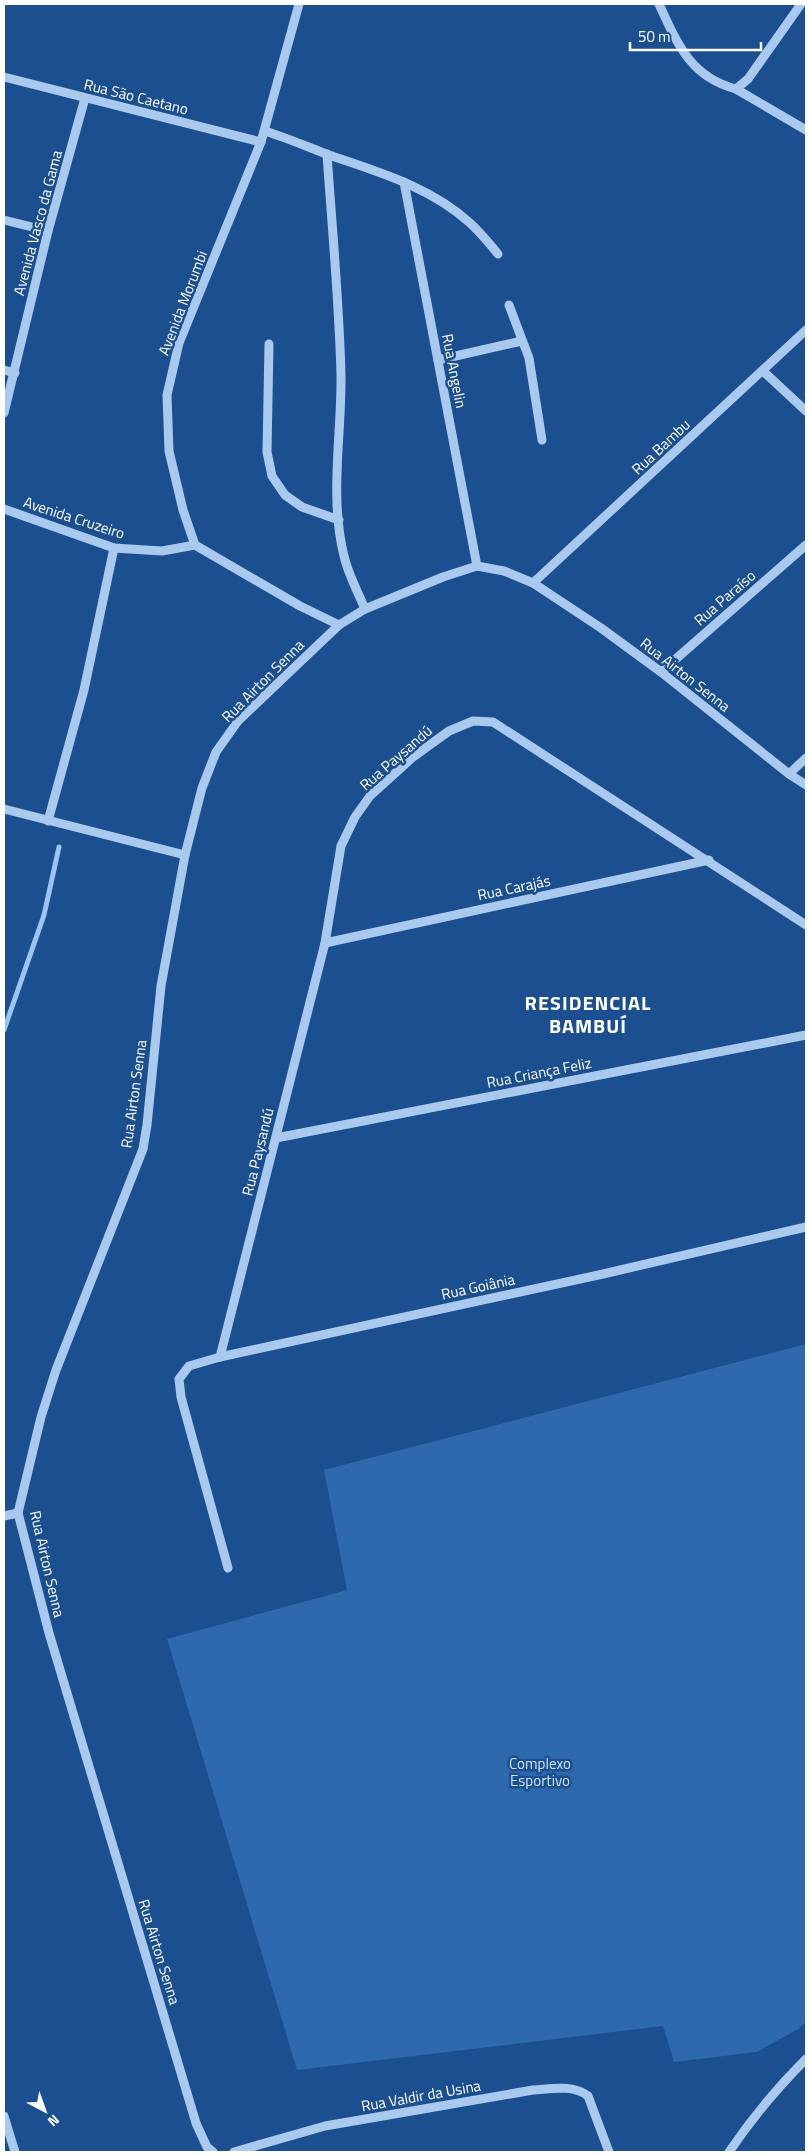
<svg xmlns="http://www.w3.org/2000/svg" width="810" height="2156" viewBox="0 0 810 2156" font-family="'Titillium Web',sans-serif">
<rect width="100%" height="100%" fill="#1b4f8f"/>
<polygon fill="#2e69ad" points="806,1344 806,2022 798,2029 757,2052 674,2062 663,2026 297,2070 167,1639 347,1590 324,1470"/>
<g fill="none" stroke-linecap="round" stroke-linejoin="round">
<polyline stroke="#9cc4f0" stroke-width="5" points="4,1030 44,915 59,847"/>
<g stroke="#a9c9ee" stroke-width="9">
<polyline points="299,4 261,142 179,343 167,395 169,451 183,510 195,545 300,606 339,625"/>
<path d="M659,4C677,43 690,77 736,89L748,79L801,4"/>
<polyline points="4,77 261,142"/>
<polyline points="736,89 806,130"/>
<path d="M265,131C287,138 308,147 329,155C378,172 431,187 470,223C480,232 489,243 498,254"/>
<path d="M327,154C332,227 339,300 341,374C342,434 329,496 344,556C348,574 358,592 365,609"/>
<polyline points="404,182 477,566"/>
<polyline points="4,220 48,231"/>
<polyline points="509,305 529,358 542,440"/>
<polyline points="269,344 267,452 272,476 285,495 302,507 339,520"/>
<polyline points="438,360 522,341"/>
<polyline points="4,370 15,373"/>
<polyline points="763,371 806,411"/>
<polyline points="4,413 48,231 85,98"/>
<polyline points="4,509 114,548 162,551 195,545"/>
<polyline points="533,583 806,330"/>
<polyline points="661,672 806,545"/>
<polyline points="789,774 806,758"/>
<polyline points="4,809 185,855"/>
<polyline points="48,821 84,690 114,548"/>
<polyline points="325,943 709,860"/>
<polyline points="276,1138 806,1035"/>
<polyline points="220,1357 325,943 341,846 355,817 370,796 413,757 449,731 473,721 493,722 806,925"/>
<polyline points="4,1516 18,1513"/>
<polyline points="228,1568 181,1397 179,1379 189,1366 220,1357 603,1274 806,1227"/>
<polyline points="4,2116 15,2152"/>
<polyline points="213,2152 207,2147 196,2123 49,1633 18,1513 41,1417 56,1370 143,1149 147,1125 161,986 185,855 202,788 216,752 238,721 339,625 365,609 443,577 477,566 504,571 533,583 601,628 661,672 789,774 806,785"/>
<path d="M234,2152L325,2126L533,2090C551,2089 573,2084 588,2096L609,2152"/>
<path d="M729,2152C752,2118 777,2088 806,2059"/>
</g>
</g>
<g text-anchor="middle" stroke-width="5" stroke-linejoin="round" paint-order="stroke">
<g font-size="15" fill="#fff" stroke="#1b4f8f">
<text transform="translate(136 97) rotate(14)" y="5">Rua São Caetano</text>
<text transform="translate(38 223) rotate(-75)" y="5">Avenida Vasco da Gama</text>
<text transform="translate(183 303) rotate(-69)" y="5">Avenida Morumbi</text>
<text transform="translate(454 371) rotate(79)" y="5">Rua Angelin</text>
<text transform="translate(661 447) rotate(-43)" y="5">Rua Bambu</text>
<text transform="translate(74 518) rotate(18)" y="5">Avenida Cruzeiro</text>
<text transform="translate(725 598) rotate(-41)" y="5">Rua Paraíso</text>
<text transform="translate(685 675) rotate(38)" y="5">Rua Airton Senna</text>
<text transform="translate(263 681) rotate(-45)" y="5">Rua Airton Senna</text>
<text transform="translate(396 758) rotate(-41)" y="5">Rua Paysandú</text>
<text transform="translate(514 888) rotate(-12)" y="5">Rua Carajás</text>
<text transform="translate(539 1073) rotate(-11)" y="5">Rua Criança Feliz</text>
<text transform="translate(134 1094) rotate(-82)" y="5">Rua Airton Senna</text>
<text transform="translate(258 1152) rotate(-76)" y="5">Rua Paysandú</text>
<text transform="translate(478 1287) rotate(-12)" y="5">Rua Goiânia</text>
<text transform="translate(47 1564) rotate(77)" y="5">Rua Airton Senna</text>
<text transform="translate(159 1952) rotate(73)" y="5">Rua Airton Senna</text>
<text transform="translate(421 2096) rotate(-10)" y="5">Rua Valdir da Usina</text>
</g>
<g font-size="15" fill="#cfe3fa" stroke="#1b4f8f">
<text x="540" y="1769">Complexo<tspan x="540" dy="17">Esportivo</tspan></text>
</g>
<g font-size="20" font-weight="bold" letter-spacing="1" fill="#fff" stroke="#1b4f8f">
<text x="588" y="1010">RESIDENCIAL<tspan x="588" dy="23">BAMBUÍ</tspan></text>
</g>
</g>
<rect width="810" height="2156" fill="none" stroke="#ffffff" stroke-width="10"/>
<g transform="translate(45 2111) rotate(139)" stroke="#1b4f8f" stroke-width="4" paint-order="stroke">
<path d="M0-4L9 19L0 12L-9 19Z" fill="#ffffff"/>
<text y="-8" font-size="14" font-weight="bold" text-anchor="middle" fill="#ffffff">N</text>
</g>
<path d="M630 42v8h131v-8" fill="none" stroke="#ffffff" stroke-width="2.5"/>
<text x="638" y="42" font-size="15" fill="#ffffff" stroke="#1b4f8f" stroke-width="4" paint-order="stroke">50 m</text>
</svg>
